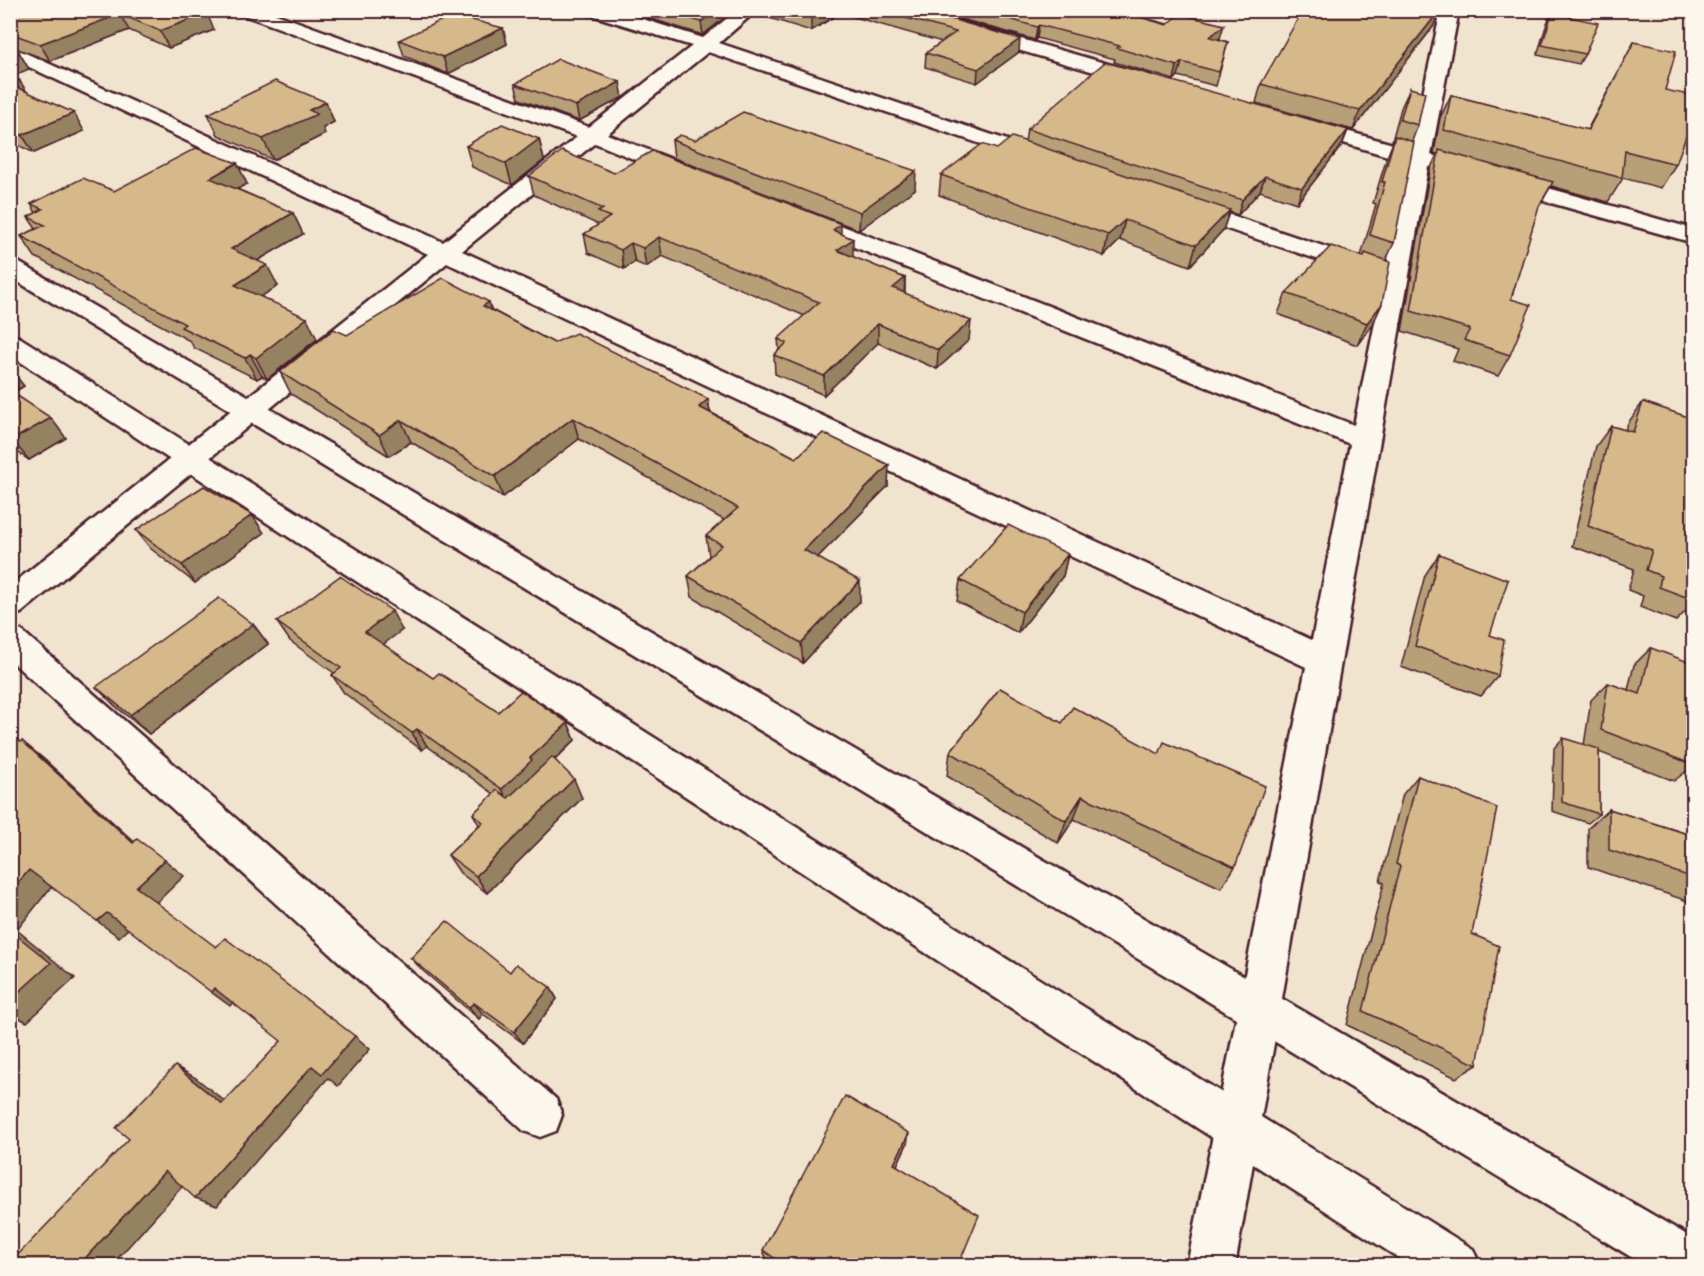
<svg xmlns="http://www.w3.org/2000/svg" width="1704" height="1276" viewBox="0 0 1704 1276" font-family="Delius,sans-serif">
<rect width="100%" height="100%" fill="#f0e4cf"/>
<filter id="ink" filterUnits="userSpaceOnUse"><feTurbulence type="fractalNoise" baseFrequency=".0167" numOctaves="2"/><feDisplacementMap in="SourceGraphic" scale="12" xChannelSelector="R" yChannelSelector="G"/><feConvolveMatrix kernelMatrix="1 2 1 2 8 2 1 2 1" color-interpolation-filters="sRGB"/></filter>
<g filter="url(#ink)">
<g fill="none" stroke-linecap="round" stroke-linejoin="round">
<defs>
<g id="street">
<polygon points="239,10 265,10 589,127 692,46 588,14 586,10 614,10 703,38 737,10 757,10 719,43 1052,155 1056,159 1052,163 1038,163 708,52 607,134 695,168 698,173 695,178 679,178 595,143 462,251 1312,640 1350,444 791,222 788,217 791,212 807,212 1354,425 1408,162 1296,129 1293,125 1296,121 1303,119 1411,149 1441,10 1459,10 1431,155 1440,157 1443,162 1440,167 1428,167 1235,1266 1187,1266 1306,667 447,263 21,613 10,616 10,586 428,254 10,58 10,46 443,242 577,137 241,14"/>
<polygon points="891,10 920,10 1150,76 1153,80 1150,84 1136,84 893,14"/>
<polygon points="1505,176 1694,229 1694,243 1497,188 1494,183 1497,178"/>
<polygon points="1185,200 1374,263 1378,268 1374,273 1358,273 1177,212 1174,207 1177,202"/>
<polygon points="10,627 22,631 556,1099 562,1115 556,1131 540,1137 524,1131 10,660"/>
</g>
<g id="secondary">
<polygon points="10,260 18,262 1694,1239 1694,1266 1646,1266 10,277"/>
<polygon points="10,335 19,337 912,900 1473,1249 1480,1266 1411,1266 884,926 10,355"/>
</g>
</defs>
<use href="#street" stroke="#4a1f2b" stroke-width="5"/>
<use href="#secondary" stroke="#4a1f2b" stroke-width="5"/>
<use href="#street" fill="#fbf7ec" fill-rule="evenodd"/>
<use href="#secondary" fill="#fbf7ec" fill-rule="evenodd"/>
</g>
<g fill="#b79f77" stroke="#4a1f2b" stroke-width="1.5">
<polygon points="10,10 201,10 214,30 169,48 129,30 50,61 10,46"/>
<polygon points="623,10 734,10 703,35"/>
<polygon points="755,10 920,10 1019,52 977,83 925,67 926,53 942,42 840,13 811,31 756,14"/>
<polygon points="930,10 1115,10 1220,38 1219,39 1228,42 1216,86 1178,76 1174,80 1114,62 1115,59 1037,38 1035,40"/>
<polygon points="1552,13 1585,54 1579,64 1537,55 1547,23"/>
<polygon points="1433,27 1353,130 1256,103 1261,84"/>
<polygon points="503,28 507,44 448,74 404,56 399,40"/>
<polygon points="1634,42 1665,90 1676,164 1661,188 1623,178 1608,202 1551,186 1538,208 1511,299 1510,355 1498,376 1453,361 1458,349 1402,331 1430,170 1437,154 1434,153 1440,118 1451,95 1587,130"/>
<polygon points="10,77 19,80 26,91 84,131 34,153 10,141"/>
<polygon points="515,84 623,97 579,121 519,99"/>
<polygon points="1410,88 1418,125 1412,141 1394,243 1386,260 1372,326 1357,345 1278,314 1286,293 1361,256 1376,204 1373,203 1387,157 1393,142 1392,141 1401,108"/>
<polygon points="326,102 334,122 323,128 325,134 273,160 218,135 208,114"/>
<polygon points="1027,129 1348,130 1342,145 1297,203 1260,191 1238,215 1229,212 1223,230 1190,266 1120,240 1104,256 939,195 941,175 997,149 1025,142"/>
<polygon points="539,139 544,160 512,185 472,167 466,146"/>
<polygon points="672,140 695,140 915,189 859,230 674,158"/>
<polygon points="237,163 247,184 237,189 293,213 303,234 257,261 278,286 261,296 317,339 267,379 262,376 257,379 194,348 190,341 35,257 21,236 36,229 28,217 36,213 31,204 114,191"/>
<polygon points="614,173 841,234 853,257 905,278 905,293 969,340 937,369 878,343 824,395 775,374 774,355 779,350 778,339 805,316 662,256 646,267 635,262 624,269 588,253 584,234 599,225 534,195 529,176"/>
<polygon points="492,310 554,343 708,399 710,412 796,458 888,486 818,557 860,601 803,663 692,597 688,576 709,556 706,536 724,520 579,439 503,497 411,442 389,456 291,394 280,372 347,335"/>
<polygon points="10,369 24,386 13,393 66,438 29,460 10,447"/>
<polygon points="1643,402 1694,419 1694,603 1676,621 1640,607 1643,596 1628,590 1634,569 1572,546 1596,446 1611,426 1625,430 1628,423"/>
<polygon points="252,515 264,533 195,583 150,548 136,530"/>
<polygon points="1068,554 1063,576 1018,633 957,601 960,580"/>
<polygon points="1439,554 1490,635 1498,676 1481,696 1401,667 1425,575"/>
<polygon points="277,622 402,630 383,644 433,678 498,712 568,723 575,740 555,760 582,798 487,893 460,873 448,855 479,825 473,814 494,794 427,746 422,750 344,693 332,675 334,673 290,641"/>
<polygon points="253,624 268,644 149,734 115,706 96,687"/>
<polygon points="1651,648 1686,711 1694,765 1674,781 1599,752 1599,814 1588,823 1552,811 1554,748 1563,738 1584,745 1591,700 1608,683 1628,690 1634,665"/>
<polygon points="1000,688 1235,867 1221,888 1074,819 1058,843 947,776 950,752"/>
<polygon points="1418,776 1472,934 1477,1065 1456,1078 1347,1025 1384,883 1380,881 1403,794"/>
<polygon points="1609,809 1694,836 1694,900 1690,902 1588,867 1588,828"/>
<polygon points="411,958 510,972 550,987 557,999 523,1043 483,1014 479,1019 422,970"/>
<polygon points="907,1144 897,1165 958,1266 778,1266 766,1258 763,1250"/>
</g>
<g fill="#958261" stroke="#4a1f2b" stroke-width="1.5">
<polygon points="716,10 734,10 703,35 701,22"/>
<polygon points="822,10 840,10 840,13 811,31 811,17"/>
<polygon points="1440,10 1433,27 1353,130 1360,111"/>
<polygon points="207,13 214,30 169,48 160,31"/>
<polygon points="120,14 129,30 50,61 40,44"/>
<polygon points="1039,25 1037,38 1035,40 1037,27"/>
<polygon points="1224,25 1220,38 1207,50 1210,37"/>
<polygon points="503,28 507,44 448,74 443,57"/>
<polygon points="1020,39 1019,52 977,83 978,69"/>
<polygon points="19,52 29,69 10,77 10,55"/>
<polygon points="1182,62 1178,76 1174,80 1177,66"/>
<polygon points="19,80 30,97 10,83"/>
<polygon points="620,82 623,97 579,121 576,106"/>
<polygon points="326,102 334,122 323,128 325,134 273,160 263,139 309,110"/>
<polygon points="74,113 84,131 34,153 22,135"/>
<polygon points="1348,130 1342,145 1297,203 1302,188"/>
<polygon points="539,139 544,160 512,185 506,164"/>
<polygon points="237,163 247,184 220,198 210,178"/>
<polygon points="916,171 915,189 859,230 860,212"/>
<polygon points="1265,176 1260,191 1238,215 1242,200"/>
<polygon points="1230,210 1223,230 1190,266 1196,245"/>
<polygon points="293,213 303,234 241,270 231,249"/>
<polygon points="1125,220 1120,240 1104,256 1108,235"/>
<polygon points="841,224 841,244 833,230"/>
<polygon points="659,237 662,256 646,267 643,248"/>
<polygon points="853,239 853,258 837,250"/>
<polygon points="631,243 635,262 624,269 621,250"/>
<polygon points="267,265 278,286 246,306 235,285"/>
<polygon points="905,278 904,297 893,288"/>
<polygon points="489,302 496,324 483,306"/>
<polygon points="1382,304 1372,326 1357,345 1367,323"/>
<polygon points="307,318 317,339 267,379 256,358"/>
<polygon points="971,321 969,340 937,369 938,350"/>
<polygon points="878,324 878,343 824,395 824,376"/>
<polygon points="250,354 262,376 257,379 245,358"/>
<polygon points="10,369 24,386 10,394"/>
<polygon points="708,399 711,421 699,407"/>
<polygon points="51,418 66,438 29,460 12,440"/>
<polygon points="573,418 579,439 503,497 495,476"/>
<polygon points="401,420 411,442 389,456 379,435"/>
<polygon points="889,465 888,486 805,570 804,550"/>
<polygon points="252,515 264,533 195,583 182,565"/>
<polygon points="1068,554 1063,576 1018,633 1022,612"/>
<polygon points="860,581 860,601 803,663 801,643"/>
<polygon points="392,611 402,630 376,650 365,632"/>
<polygon points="253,624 268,644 149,734 130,715"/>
<polygon points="568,723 575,740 539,774 510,806 502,789 530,758"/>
<polygon points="417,729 427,746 422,750 412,733"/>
<polygon points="22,741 44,759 153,859 133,843"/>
<polygon points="574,779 582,798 487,893 476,876"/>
<polygon points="1082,796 1074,819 1058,843 1066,821"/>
<polygon points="165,860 184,876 156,903 136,887"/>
<polygon points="29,870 52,886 17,930 75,978 27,1022 10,1013 10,892"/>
<polygon points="107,913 129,928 119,937 97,921"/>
<polygon points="550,987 557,999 523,1043 514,1032"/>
<polygon points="214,988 233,1002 230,1006 211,992"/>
<polygon points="474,1003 483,1014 479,1019 469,1007"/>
<polygon points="355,1036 370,1049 338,1086 328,1078 217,1206 195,1198 312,1066"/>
<polygon points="175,1066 196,1078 242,1115 222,1104"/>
<polygon points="909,1133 907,1144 893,1174 894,1164"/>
<polygon points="165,1171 188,1180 111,1266 78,1266"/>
</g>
<g fill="#d5b98a" stroke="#4a1f2b" stroke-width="1.5">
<polygon points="10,10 201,10 207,13 160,31 120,14 40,44 10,33"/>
<polygon points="663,10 716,10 701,22"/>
<polygon points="788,10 822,10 811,17"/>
<polygon points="878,10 920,10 1020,39 978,69 926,53 956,32"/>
<polygon points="978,10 1115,10 1167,25 1180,14 1224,25 1210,37 1228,42 1219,72 1182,62 1177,66 1117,48 1120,46 1039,25 1037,27"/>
<polygon points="1303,10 1440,10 1360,111 1261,84"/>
<polygon points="1552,13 1598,23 1585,54 1542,45"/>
<polygon points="453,15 503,28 443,57 399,40"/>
<polygon points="1634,42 1676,51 1665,90 1694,96 1694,114 1676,164 1625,151 1622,178 1444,130 1451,95 1588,130"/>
<polygon points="10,48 19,52 10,55"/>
<polygon points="558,59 620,82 576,106 515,84"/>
<polygon points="1105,62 1348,130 1302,188 1265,176 1242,200 1027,129"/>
<polygon points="10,77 19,80 10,83"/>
<polygon points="275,81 326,102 309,110 317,114 263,139 208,114"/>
<polygon points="10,84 74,113 22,135 10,129"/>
<polygon points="1410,88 1425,92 1418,125 1400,120"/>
<polygon points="743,112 916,171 860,212 672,140 680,135 695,140"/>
<polygon points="502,124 539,139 506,164 466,146"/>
<polygon points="1395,136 1414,142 1394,243 1370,235 1385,182 1382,182"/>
<polygon points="1012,137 1230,210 1196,245 1125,220 1108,235 941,175 982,144 997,149"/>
<polygon points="196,148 237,163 210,178 293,213 231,249 267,265 235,285 307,318 256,358 250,354 245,358 181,327 185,324 21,236 45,225 28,217 43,209 31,204 83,178 114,191"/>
<polygon points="1439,150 1553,182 1539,206 1511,299 1531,305 1510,355 1464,340 1470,329 1411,311"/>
<polygon points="562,151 614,173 652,151 841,224 833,230 853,239 837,250 905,278 893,288 971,321 938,350 878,324 824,376 774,355 787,343 778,339 819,302 659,237 643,248 631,243 621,250 584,234 610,217 598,212 603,209 529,176"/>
<polygon points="1331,246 1364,257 1365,253 1390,262 1382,304 1367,323 1286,293"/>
<polygon points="443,278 489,302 483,306 554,343 576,333 708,399 699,407 796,458 823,433 889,465 804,550 860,581 801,643 688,576 722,545 706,536 738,508 573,418 495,476 401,420 379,435 280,372 334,329 347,335"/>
<polygon points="10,391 51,418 12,440 10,439"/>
<polygon points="1643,402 1694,419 1694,600 1659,587 1661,576 1646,570 1652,550 1588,526 1611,426 1633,432"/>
<polygon points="204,486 252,515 182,565 136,530"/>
<polygon points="1008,525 1068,554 1022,612 960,580"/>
<polygon points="1439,554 1508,580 1490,635 1504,640 1498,676 1415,646"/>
<polygon points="340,576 392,611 365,632 433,678 439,673 498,712 521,691 568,723 530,758 532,760 502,789 417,729 412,733 332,675 341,668 277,622"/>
<polygon points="219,598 253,624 130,715 96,687"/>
<polygon points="1651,648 1694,664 1686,711 1694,714 1694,765 1601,730 1608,683 1640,694"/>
<polygon points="1000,688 1062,723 1073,707 1159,754 1164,742 1265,786 1235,867 1082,796 1066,821 950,752"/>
<polygon points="10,734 20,742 22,741 133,843 137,839 165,860 136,887 216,947 225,938 355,1036 322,1074 312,1066 195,1198 165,1171 78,1266 10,1266 10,1263 129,1139 116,1128 175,1066 222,1104 281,1041 214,988 211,992 107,913 97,921 29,870 10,892"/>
<polygon points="1563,738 1599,749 1599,814 1562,802"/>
<polygon points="552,757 574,779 476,876 448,855 483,822 473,814 497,790 508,798"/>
<polygon points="1418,776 1497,808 1472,934 1499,946 1477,1065 1363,1011 1400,866 1396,864"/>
<polygon points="1609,809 1694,836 1694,878 1609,850"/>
<polygon points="447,921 510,972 516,964 550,987 514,1032 474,1003 469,1007 411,958"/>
<polygon points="10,930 51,963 10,1000"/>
<polygon points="845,1096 909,1133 894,1164 979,1215 958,1266 786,1266 763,1250"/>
<polygon points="601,1259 610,1266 596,1266"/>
</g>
</g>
<rect width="1704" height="1276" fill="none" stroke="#fbf7ec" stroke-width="36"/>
<rect x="18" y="18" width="1668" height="1240" fill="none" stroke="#4a1f2b" stroke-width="2" filter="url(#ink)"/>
</svg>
